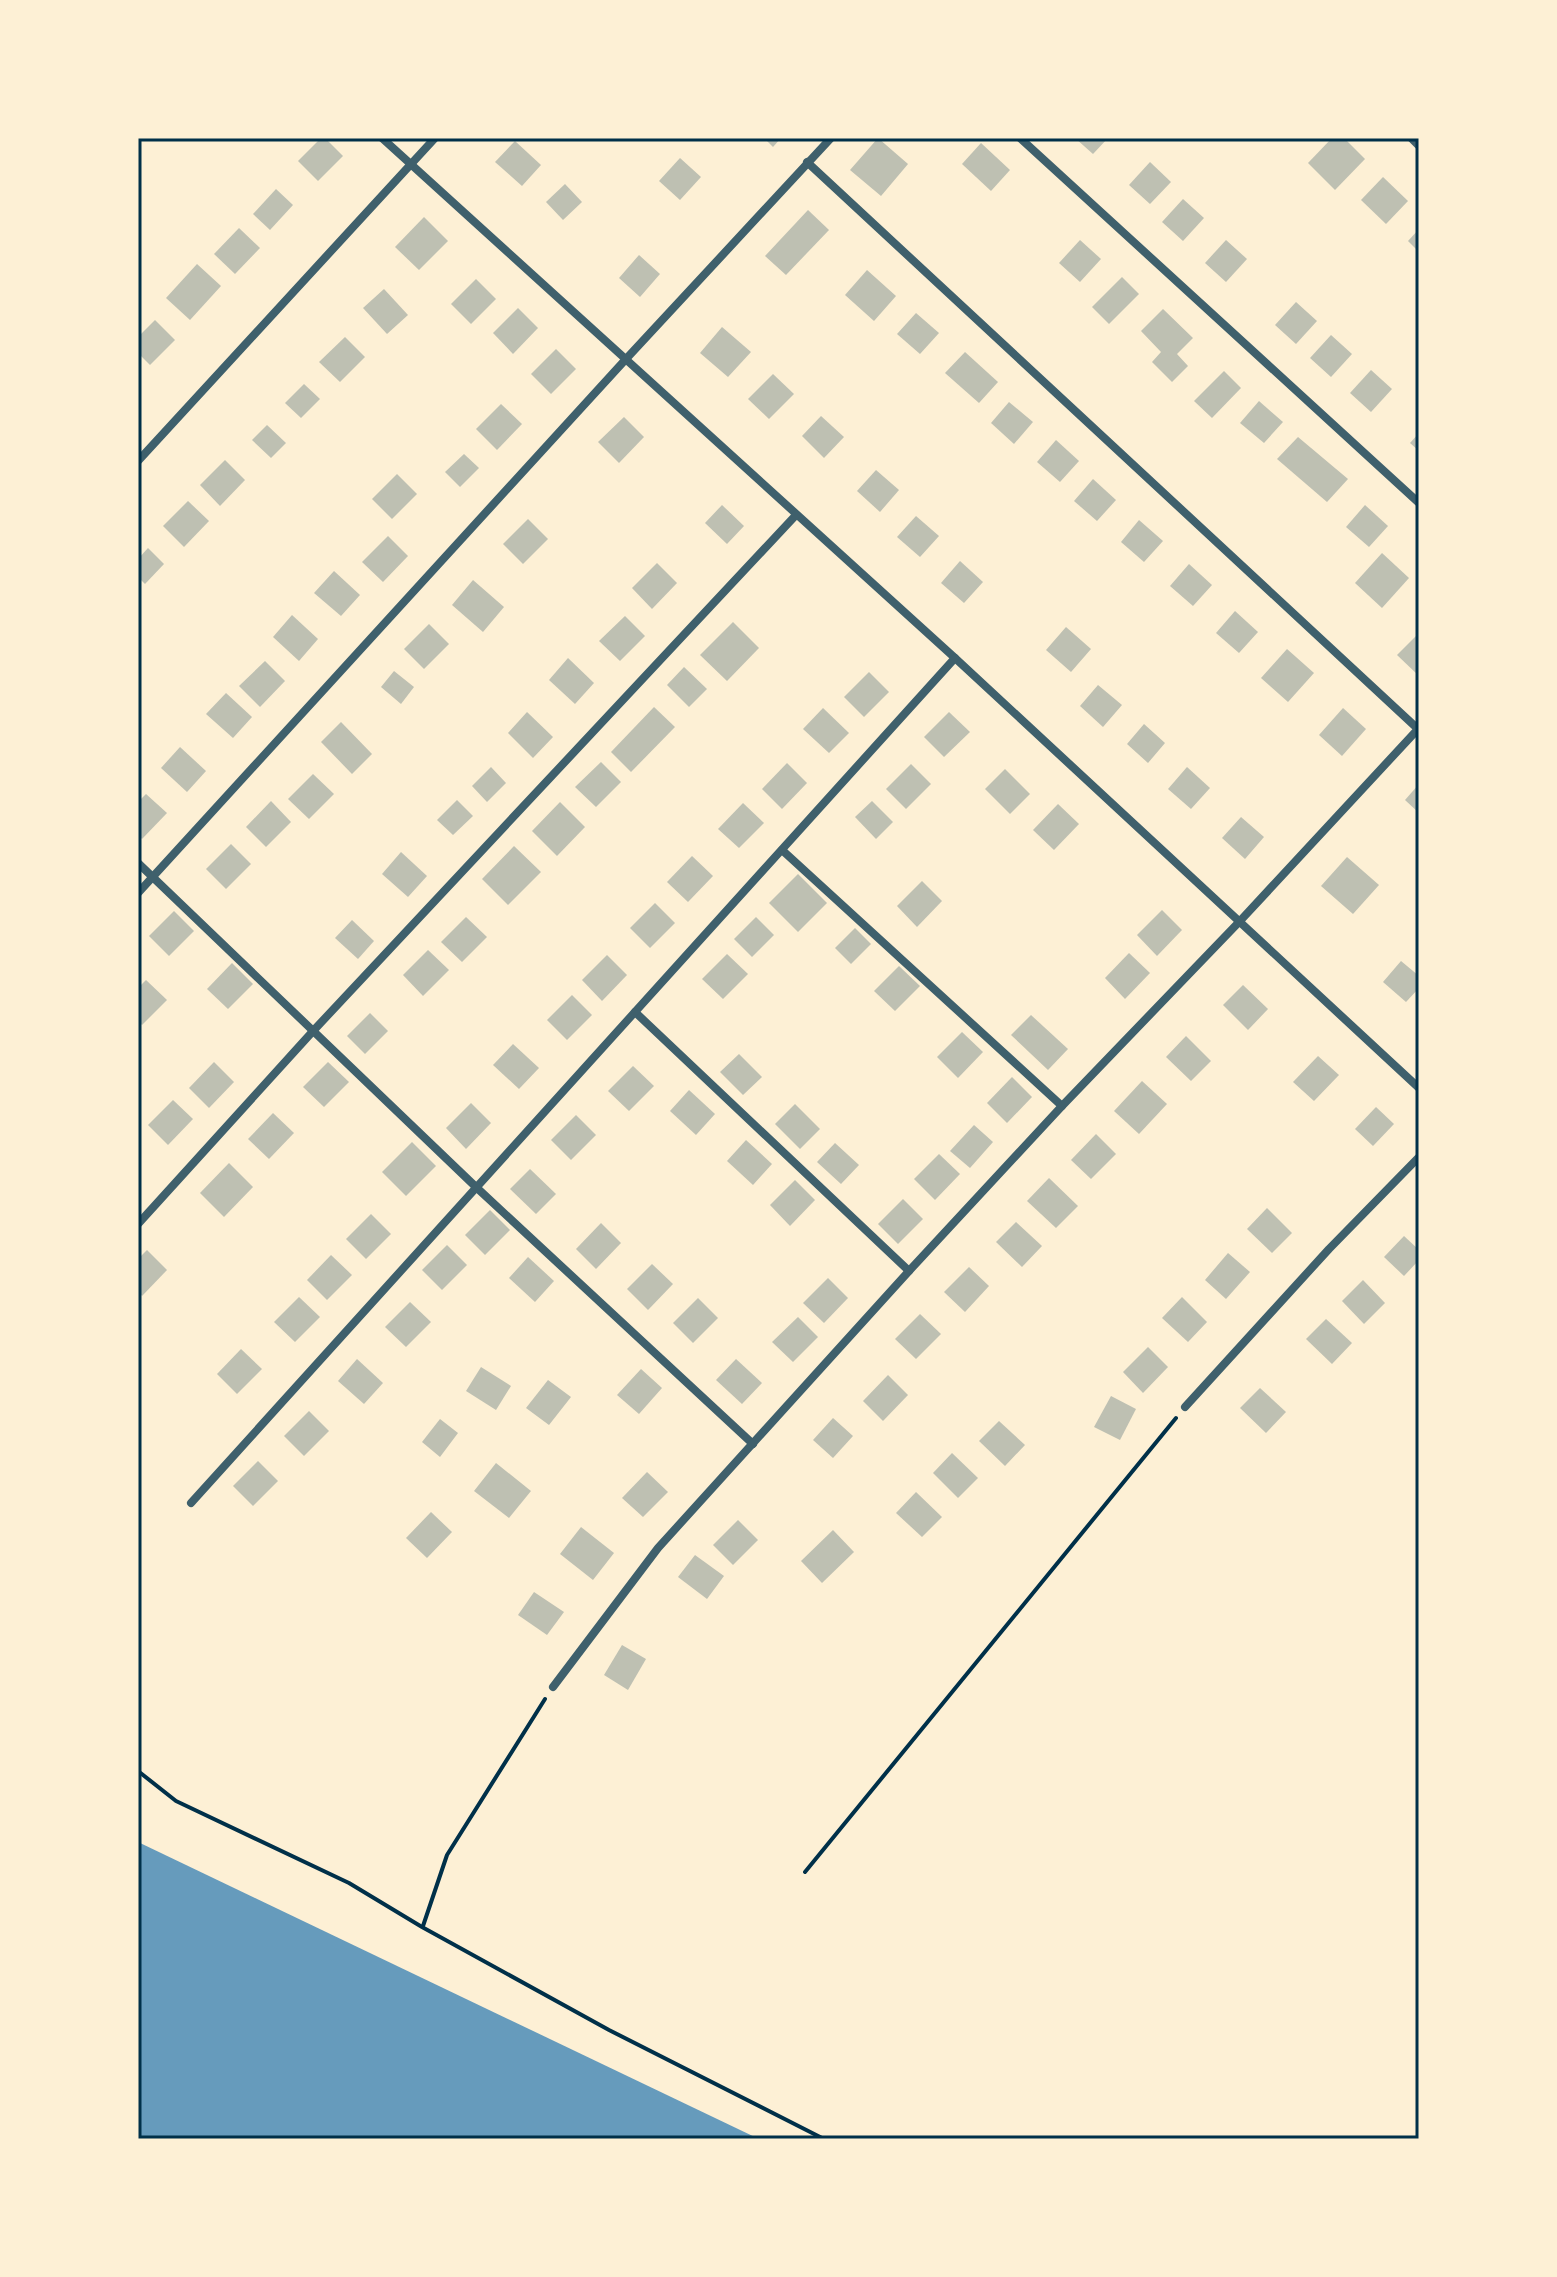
<svg xmlns="http://www.w3.org/2000/svg" width="1557" height="2277" viewBox="0 0 1557 2277" font-family="'Sofia Sans Condensed',sans-serif">
<rect width="100%" height="100%" fill="#fdf0d5"/>
<polygon fill="#669bbc" points="138,1842 759,2139 138,2139"/>
<g fill="#bec0b2">
<polygon points="321,138 325,138 343,156 318,181 298,161"/>
<polygon points="764,138 781,138 773,147"/>
<polygon points="878,138 908,164 881,196 850,170"/>
<polygon points="1075,138 1108,138 1093,154"/>
<polygon points="1332,138 1344,138 1365,159 1335,190 1308,163"/>
<polygon points="515,141 541,165 522,186 495,162"/>
<polygon points="981,143 1010,170 991,191 962,164"/>
<polygon points="680,158 701,177 680,200 659,181"/>
<polygon points="1150,162 1171,182 1150,204 1129,185"/>
<polygon points="1383,177 1408,201 1386,224 1361,200"/>
<polygon points="565,184 582,202 563,220 546,202"/>
<polygon points="276,189 293,205 270,230 253,214"/>
<polygon points="1183,199 1204,218 1183,241 1162,222"/>
<polygon points="808,210 829,230 786,275 765,256"/>
<polygon points="424,217 448,241 419,270 395,247"/>
<polygon points="239,228 260,248 235,274 214,254"/>
<polygon points="1419,229 1419,252 1408,241"/>
<polygon points="1080,240 1101,259 1080,282 1059,263"/>
<polygon points="1226,240 1247,259 1226,282 1205,263"/>
<polygon points="639,255 660,274 640,297 619,278"/>
<polygon points="197,264 221,286 190,320 166,298"/>
<polygon points="867,270 896,296 874,321 845,295"/>
<polygon points="1122,277 1139,294 1109,324 1092,307"/>
<polygon points="476,279 496,299 471,324 451,304"/>
<polygon points="384,289 408,315 387,334 363,308"/>
<polygon points="1296,302 1317,321 1296,344 1275,325"/>
<polygon points="518,308 538,328 513,354 493,333"/>
<polygon points="1163,309 1193,338 1177,354 1188,366 1172,382 1152,362 1161,352 1141,331"/>
<polygon points="916,313 939,333 920,354 897,334"/>
<polygon points="155,320 175,340 150,365 138,353 138,337"/>
<polygon points="722,327 751,352 728,377 700,353"/>
<polygon points="1331,335 1352,354 1331,377 1310,358"/>
<polygon points="345,337 365,357 340,382 319,362"/>
<polygon points="556,349 576,369 551,394 531,374"/>
<polygon points="965,352 998,382 979,403 945,373"/>
<polygon points="1371,370 1392,389 1371,412 1350,393"/>
<polygon points="1224,371 1241,388 1212,418 1194,401"/>
<polygon points="773,374 794,394 769,419 748,399"/>
<polygon points="304,384 320,399 301,418 285,403"/>
<polygon points="1259,401 1283,422 1264,443 1240,423"/>
<polygon points="1009,402 1033,422 1014,444 991,423"/>
<polygon points="501,404 522,424 497,450 476,429"/>
<polygon points="821,416 844,437 824,458 802,436"/>
<polygon points="624,417 644,437 619,463 598,442"/>
<polygon points="267,425 286,443 271,458 252,440"/>
<polygon points="1419,433 1419,451 1410,443"/>
<polygon points="1298,437 1348,479 1327,502 1277,459"/>
<polygon points="1056,440 1079,461 1060,482 1037,462"/>
<polygon points="464,454 479,468 460,487 445,472"/>
<polygon points="225,460 245,480 220,506 200,485"/>
<polygon points="876,470 899,490 880,512 857,491"/>
<polygon points="397,474 417,494 392,519 372,499"/>
<polygon points="1093,479 1116,500 1097,521 1074,501"/>
<polygon points="188,501 209,521 184,547 163,526"/>
<polygon points="722,505 744,526 727,544 705,523"/>
<polygon points="1365,505 1388,526 1369,547 1346,527"/>
<polygon points="916,516 939,536 920,557 897,537"/>
<polygon points="528,519 548,539 523,564 503,544"/>
<polygon points="1139,520 1163,541 1144,562 1121,542"/>
<polygon points="388,536 408,556 383,582 362,562"/>
<polygon points="148,548 164,564 145,584 138,577 138,559"/>
<polygon points="1382,553 1409,578 1382,608 1355,583"/>
<polygon points="960,561 983,582 964,603 941,583"/>
<polygon points="657,563 677,583 652,609 632,588"/>
<polygon points="1189,564 1212,585 1193,606 1170,586"/>
<polygon points="334,571 360,595 341,616 314,593"/>
<polygon points="473,580 504,607 483,632 452,605"/>
<polygon points="1235,611 1258,632 1239,653 1216,633"/>
<polygon points="292,615 318,639 299,661 273,637"/>
<polygon points="625,616 645,636 620,661 599,641"/>
<polygon points="733,622 759,648 727,681 700,655"/>
<polygon points="429,624 449,644 424,669 404,649"/>
<polygon points="1066,627 1091,649 1071,672 1046,650"/>
<polygon points="1417,635 1419,637 1419,676 1397,655"/>
<polygon points="1287,649 1314,673 1288,702 1261,678"/>
<polygon points="568,658 594,683 575,704 549,680"/>
<polygon points="265,661 285,681 260,707 239,686"/>
<polygon points="684,667 707,689 689,707 667,685"/>
<polygon points="394,671 414,687 401,704 381,687"/>
<polygon points="869,672 889,692 864,717 844,697"/>
<polygon points="1098,685 1122,705 1103,727 1080,706"/>
<polygon points="226,693 252,717 233,738 206,714"/>
<polygon points="654,707 675,727 631,772 611,752"/>
<polygon points="823,708 849,733 829,753 803,729"/>
<polygon points="1343,708 1366,729 1342,756 1319,735"/>
<polygon points="527,712 553,737 533,758 508,733"/>
<polygon points="949,712 970,732 944,757 924,737"/>
<polygon points="341,722 372,754 352,774 321,742"/>
<polygon points="1144,724 1165,743 1148,763 1127,744"/>
<polygon points="180,747 206,771 187,792 161,768"/>
<polygon points="601,762 621,782 596,807 575,787"/>
<polygon points="787,763 807,783 782,809 762,789"/>
<polygon points="911,764 931,784 906,809 886,789"/>
<polygon points="491,767 506,783 487,802 472,786"/>
<polygon points="1187,767 1210,788 1191,809 1168,789"/>
<polygon points="1005,769 1030,794 1010,814 985,789"/>
<polygon points="313,774 334,794 309,819 288,799"/>
<polygon points="1419,784 1419,813 1405,800"/>
<polygon points="146,794 167,813 142,839 138,835 138,802"/>
<polygon points="457,800 473,816 453,835 437,820"/>
<polygon points="271,801 291,822 266,847 246,827"/>
<polygon points="872,801 893,822 876,839 855,817"/>
<polygon points="560,802 585,827 557,856 532,831"/>
<polygon points="743,803 764,823 739,848 718,829"/>
<polygon points="1058,804 1079,824 1054,850 1033,830"/>
<polygon points="1241,817 1264,837 1245,859 1222,838"/>
<polygon points="231,844 251,864 226,889 206,869"/>
<polygon points="514,846 541,872 508,905 482,879"/>
<polygon points="401,852 427,876 408,897 382,874"/>
<polygon points="692,856 713,876 688,902 667,882"/>
<polygon points="1347,857 1379,885 1353,914 1321,886"/>
<polygon points="798,874 827,903 798,932 769,903"/>
<polygon points="922,881 942,901 917,927 897,906"/>
<polygon points="655,903 675,923 650,948 630,928"/>
<polygon points="1162,910 1182,930 1157,956 1137,935"/>
<polygon points="174,911 194,931 169,956 149,936"/>
<polygon points="466,917 487,937 462,962 441,942"/>
<polygon points="756,917 774,935 752,957 734,939"/>
<polygon points="352,920 374,941 358,959 335,938"/>
<polygon points="855,928 871,944 851,964 835,948"/>
<polygon points="428,950 449,970 423,996 403,975"/>
<polygon points="1129,953 1150,973 1125,999 1105,978"/>
<polygon points="727,954 748,974 723,999 702,979"/>
<polygon points="607,955 627,975 602,1001 582,980"/>
<polygon points="1401,961 1419,976 1419,988 1406,1002 1383,982"/>
<polygon points="232,963 253,984 228,1009 207,989"/>
<polygon points="899,966 920,986 895,1011 874,991"/>
<polygon points="146,980 167,1000 142,1025 138,1021 138,988"/>
<polygon points="1243,985 1268,1009 1248,1030 1223,1005"/>
<polygon points="572,995 592,1015 567,1040 547,1020"/>
<polygon points="370,1013 388,1031 365,1054 347,1036"/>
<polygon points="1031,1015 1068,1049 1048,1070 1011,1035"/>
<polygon points="962,1032 983,1052 958,1078 937,1057"/>
<polygon points="1186,1036 1211,1061 1191,1081 1166,1057"/>
<polygon points="513,1044 539,1068 519,1089 493,1065"/>
<polygon points="739,1054 762,1077 743,1095 720,1072"/>
<polygon points="1318,1056 1339,1075 1314,1101 1293,1082"/>
<polygon points="214,1062 234,1082 209,1108 189,1088"/>
<polygon points="328,1062 349,1082 324,1107 303,1087"/>
<polygon points="633,1066 654,1086 629,1111 608,1091"/>
<polygon points="1012,1077 1032,1097 1007,1123 987,1103"/>
<polygon points="1142,1081 1167,1104 1139,1134 1114,1111"/>
<polygon points="689,1090 715,1114 696,1135 670,1111"/>
<polygon points="173,1100 193,1119 168,1145 148,1125"/>
<polygon points="471,1103 491,1123 466,1149 446,1128"/>
<polygon points="795,1104 820,1129 800,1149 775,1124"/>
<polygon points="1376,1107 1394,1124 1373,1146 1355,1129"/>
<polygon points="273,1113 294,1133 269,1159 248,1139"/>
<polygon points="576,1115 596,1135 571,1160 551,1140"/>
<polygon points="974,1125 993,1142 970,1168 950,1151"/>
<polygon points="1096,1134 1116,1154 1091,1179 1071,1160"/>
<polygon points="746,1140 772,1164 753,1185 727,1161"/>
<polygon points="412,1142 436,1166 406,1196 382,1172"/>
<polygon points="835,1143 859,1165 841,1184 817,1162"/>
<polygon points="939,1154 960,1174 935,1200 914,1179"/>
<polygon points="229,1163 253,1187 224,1217 200,1193"/>
<polygon points="530,1169 556,1194 536,1214 510,1189"/>
<polygon points="1049,1178 1078,1206 1056,1228 1027,1201"/>
<polygon points="795,1180 815,1200 790,1226 770,1205"/>
<polygon points="903,1199 923,1219 898,1244 878,1224"/>
<polygon points="1267,1208 1292,1233 1272,1253 1247,1229"/>
<polygon points="490,1210 510,1230 485,1255 465,1235"/>
<polygon points="371,1214 391,1234 366,1259 346,1239"/>
<polygon points="1016,1222 1042,1246 1022,1267 996,1242"/>
<polygon points="601,1223 621,1243 596,1269 576,1249"/>
<polygon points="1404,1236 1419,1250 1419,1260 1404,1276 1384,1257"/>
<polygon points="447,1245 467,1265 442,1290 422,1270"/>
<polygon points="147,1250 167,1270 142,1296 138,1291 138,1259"/>
<polygon points="1228,1253 1250,1272 1226,1299 1205,1280"/>
<polygon points="331,1255 352,1275 327,1300 307,1280"/>
<polygon points="528,1257 554,1281 535,1302 509,1278"/>
<polygon points="652,1264 673,1284 648,1310 627,1289"/>
<polygon points="969,1267 989,1286 965,1312 944,1292"/>
<polygon points="828,1278 848,1298 824,1323 803,1303"/>
<polygon points="1363,1280 1385,1303 1364,1324 1342,1301"/>
<polygon points="299,1297 320,1317 295,1342 274,1322"/>
<polygon points="1182,1297 1207,1322 1188,1342 1162,1318"/>
<polygon points="698,1298 718,1318 693,1343 673,1323"/>
<polygon points="410,1302 431,1322 406,1347 385,1327"/>
<polygon points="920,1314 941,1334 916,1359 895,1339"/>
<polygon points="798,1317 818,1337 793,1362 772,1342"/>
<polygon points="1326,1319 1352,1343 1332,1364 1306,1339"/>
<polygon points="1148,1347 1168,1367 1143,1393 1123,1372"/>
<polygon points="241,1349 262,1369 237,1394 217,1374"/>
<polygon points="357,1359 383,1383 364,1404 338,1381"/>
<polygon points="736,1359 762,1383 742,1404 716,1380"/>
<polygon points="481,1367 511,1386 496,1410 466,1391"/>
<polygon points="641,1369 662,1388 639,1414 617,1395"/>
<polygon points="888,1375 908,1395 883,1421 863,1401"/>
<polygon points="548,1380 571,1397 549,1425 526,1408"/>
<polygon points="1260,1388 1286,1412 1266,1433 1240,1408"/>
<polygon points="1111,1396 1136,1409 1120,1440 1094,1427"/>
<polygon points="309,1411 329,1431 304,1456 284,1436"/>
<polygon points="833,1418 853,1436 833,1458 813,1440"/>
<polygon points="440,1419 458,1433 440,1457 422,1442"/>
<polygon points="999,1421 1025,1445 1005,1466 979,1441"/>
<polygon points="952,1453 978,1478 958,1498 933,1473"/>
<polygon points="258,1461 278,1481 253,1506 233,1486"/>
<polygon points="496,1463 531,1491 509,1518 474,1491"/>
<polygon points="647,1472 668,1492 643,1517 622,1498"/>
<polygon points="916,1492 942,1517 922,1537 896,1513"/>
<polygon points="431,1512 452,1532 427,1558 406,1538"/>
<polygon points="738,1520 758,1540 733,1565 713,1545"/>
<polygon points="581,1527 614,1553 593,1580 560,1554"/>
<polygon points="833,1530 854,1552 822,1583 801,1561"/>
<polygon points="695,1555 724,1576 707,1599 678,1577"/>
<polygon points="534,1592 564,1612 547,1635 518,1615"/>
<polygon points="622,1645 646,1659 628,1690 604,1675"/>
</g>
<g fill="none" stroke-linecap="round" stroke-linejoin="round">
<g stroke="#003049" stroke-width="4">
<polyline points="138,1771 176,1801 349,1883 422,1927 609,2030 824,2139"/>
<polyline points="805,1872 1176,1418"/>
<polyline points="423,1926 447,1855 545,1699"/>
</g>
<g stroke="#3f606c" stroke-width="8">
<polyline points="382,138 955,658 1419,1088"/>
<polyline points="1020,138 1419,503"/>
<polyline points="1411,138 1419,146"/>
<polyline points="807,162 1418,729"/>
<polyline points="138,461 435,138"/>
<polyline points="782,850 1062,1106"/>
<polyline points="138,863 477,1188 753,1444"/>
<polyline points="138,893 626,359 831,138"/>
<polyline points="635,1012 909,1271"/>
<polyline points="138,1224 314,1030 796,515"/>
<polyline points="1185,1407 1329,1249 1419,1157"/>
<polyline points="191,1503 955,658"/>
<polyline points="553,1687 658,1548 909,1271 1062,1106 1240,921 1419,728"/>
</g>
</g>
<rect width="1557" height="2277" fill="none" stroke="#fdf0d5" stroke-width="280"/>
<rect x="140" y="140" width="1277" height="1997" fill="none" stroke="#003049" stroke-width="3"/>
</svg>
